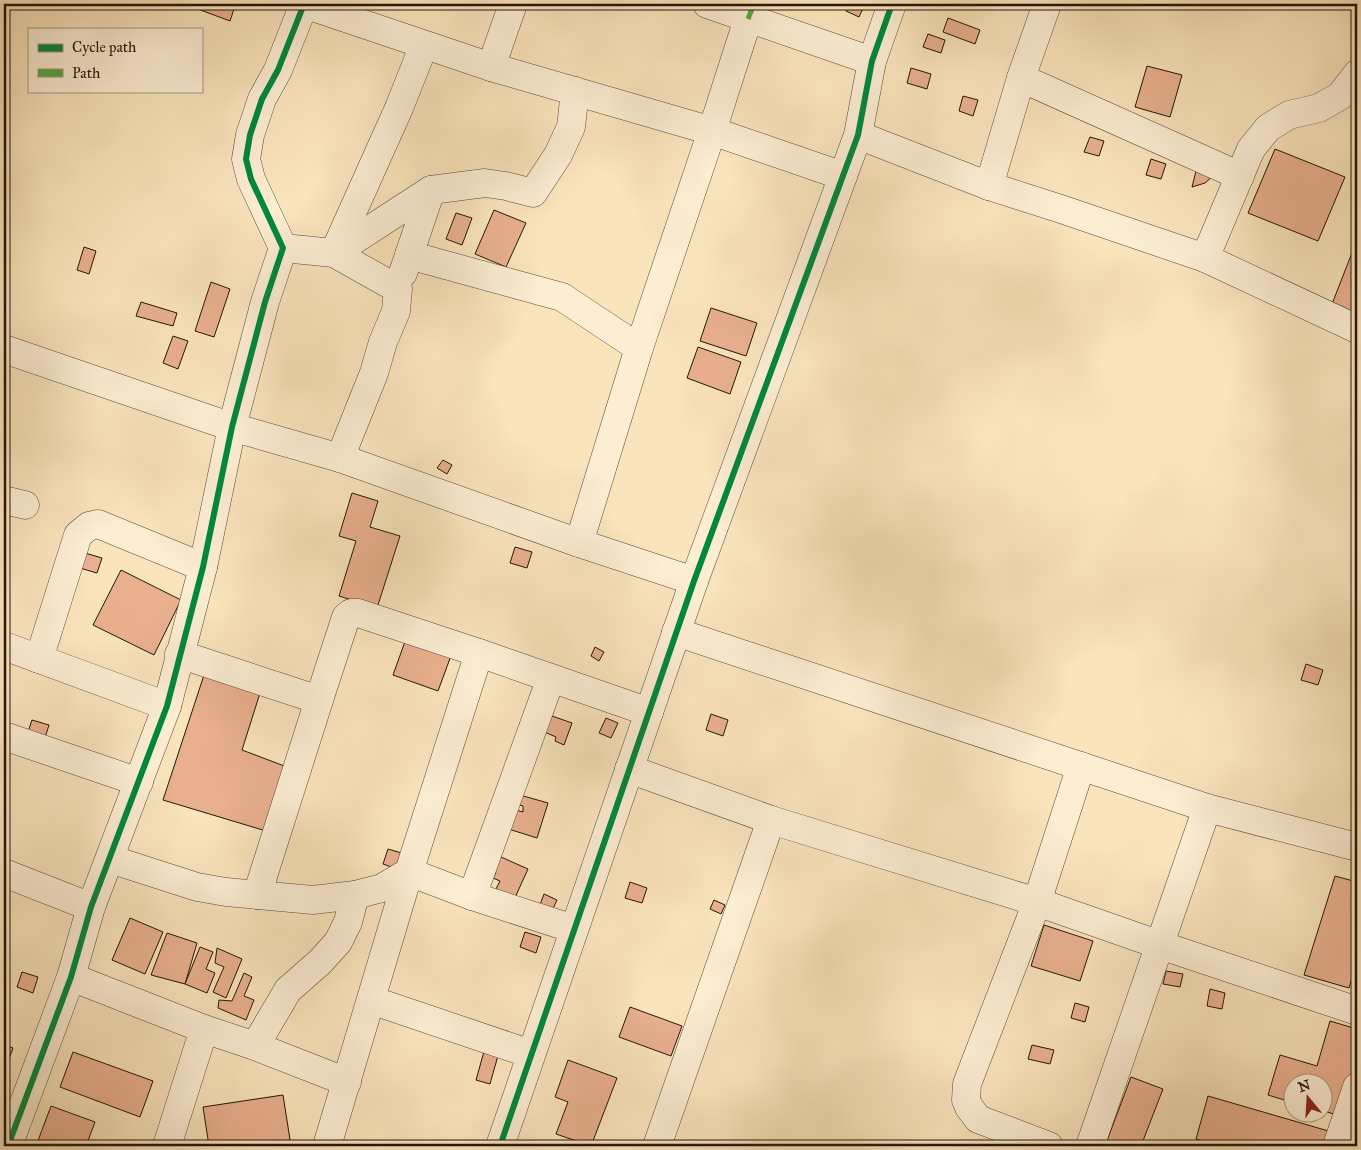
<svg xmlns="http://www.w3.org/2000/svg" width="1361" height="1150" viewBox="0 0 1361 1150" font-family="'IM FELL Great Primer',serif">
<rect width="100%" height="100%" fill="#fae4bc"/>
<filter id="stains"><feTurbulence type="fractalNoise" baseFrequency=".004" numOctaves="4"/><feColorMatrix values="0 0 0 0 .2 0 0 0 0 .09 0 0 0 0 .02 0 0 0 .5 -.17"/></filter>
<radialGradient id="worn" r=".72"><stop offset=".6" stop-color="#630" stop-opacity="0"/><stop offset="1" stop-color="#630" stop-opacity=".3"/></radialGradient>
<g fill="#e9b08f" stroke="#241608">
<polygon points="196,4 220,4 234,9 230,21 195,8"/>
<polygon points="849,4 865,4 859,17 846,11"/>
<polygon points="948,18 980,30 975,44 943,32"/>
<polygon points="928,34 945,40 941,53 923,47"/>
<polygon points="1147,66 1182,75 1170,117 1135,107"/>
<polygon points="911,68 931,74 927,89 907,83"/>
<polygon points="963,96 978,100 973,116 959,111"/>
<polygon points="1090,137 1104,141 1099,156 1084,152"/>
<polygon points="1275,149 1345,177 1318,241 1248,213"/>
<polygon points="1151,159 1166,164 1161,179 1146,175"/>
<polygon points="1196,171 1212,177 1205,183 1192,187"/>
<polygon points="494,210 526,223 506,267 475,254"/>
<polygon points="456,213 472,218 462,245 446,239"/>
<polygon points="1357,240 1357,314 1332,304"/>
<polygon points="84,247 96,251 89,274 77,270"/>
<polygon points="211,282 230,289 214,337 195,331"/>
<polygon points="141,302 177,313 173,326 136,316"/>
<polygon points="711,308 757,323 746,356 700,341"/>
<polygon points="173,336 188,341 178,369 163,363"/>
<polygon points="698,347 741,362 730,394 687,378"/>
<polygon points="443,460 452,465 447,474 437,468"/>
<polygon points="352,493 378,501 370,527 400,536 377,608 339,596 356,541 339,536"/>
<polygon points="515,547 532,552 527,568 510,563"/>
<polygon points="85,553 102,558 97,573 80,568"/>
<polygon points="121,570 181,600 154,655 93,625"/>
<polygon points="407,636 452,653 438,691 393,675"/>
<polygon points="595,647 604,652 599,661 591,656"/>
<polygon points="1306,664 1323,670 1318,685 1301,680"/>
<polygon points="204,675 260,693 242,750 287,767 266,831 163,800"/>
<polygon points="555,706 552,716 572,723 564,745 555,741 556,737 535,728"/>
<polygon points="711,714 728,720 723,736 706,730"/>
<polygon points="606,718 618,723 611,738 599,733"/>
<polygon points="32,720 49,725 44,741 27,735"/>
<polygon points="513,793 548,803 537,838 499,826 506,807 523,812 523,806 510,802"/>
<polygon points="388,849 405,854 400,870 383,864"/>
<polygon points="492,853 528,869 513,902 494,893 500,881 493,878 496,872 485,867"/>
<polygon points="1335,876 1357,882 1357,962 1349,988 1304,975"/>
<polygon points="630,882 647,888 642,903 625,898"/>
<polygon points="544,894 557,900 550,915 538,910"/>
<polygon points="714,900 725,905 721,914 710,909"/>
<polygon points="130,918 163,932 145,974 112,960"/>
<polygon points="1044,925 1093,941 1080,981 1031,966"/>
<polygon points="525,932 541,937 536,953 520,947"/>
<polygon points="167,933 197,943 185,984 151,975"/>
<polygon points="200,947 213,952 206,969 215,973 207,993 185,984"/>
<polygon points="217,948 242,959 226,998 213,992 224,967 215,963"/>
<polygon points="1166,971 1183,974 1180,987 1163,984"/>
<polygon points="22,972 38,977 33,993 17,987"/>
<polygon points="244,973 252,977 244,996 254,1000 246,1020 218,1008 219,1000 232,1001"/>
<polygon points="1210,989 1225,993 1222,1009 1207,1006"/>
<polygon points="1075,1003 1089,1007 1085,1022 1071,1018"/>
<polygon points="630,1007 682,1026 671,1056 619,1037"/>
<polygon points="1330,1021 1357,1029 1357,1059 1340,1116 1324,1111 1324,1082 1294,1082 1294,1103 1268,1095 1280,1055 1317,1066"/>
<polygon points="4,1045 13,1048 4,1073"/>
<polygon points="1032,1045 1054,1050 1050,1064 1028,1059"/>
<polygon points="485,1048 499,1052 490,1084 476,1080"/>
<polygon points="73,1052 153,1081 140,1117 60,1087"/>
<polygon points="568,1060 617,1078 591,1146 556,1134 568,1102 555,1097"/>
<polygon points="1131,1077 1163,1089 1141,1146 1105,1146"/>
<polygon points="283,1095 291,1146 209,1146 203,1107"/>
<polygon points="1208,1096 1332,1132 1327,1146 1222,1146 1196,1139"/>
<polygon points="51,1106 95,1122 86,1146 36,1146"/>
<polygon points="1357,1117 1357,1146 1348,1146"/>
</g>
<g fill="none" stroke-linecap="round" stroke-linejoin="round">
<defs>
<g id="minor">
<polyline points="304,4 491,67 712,131 843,176"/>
<polyline points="707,4 872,61"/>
<polyline points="491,67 513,4"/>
<polyline points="1021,78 1240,176"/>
<polyline points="858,135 989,186 1061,209 1205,258 1357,329"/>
<polyline points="989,186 1021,78 1047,4"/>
<polyline points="283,248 334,253 398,289 396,311 383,342 374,373 340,458"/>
<polyline points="334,253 431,190 485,183 506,186 533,193 558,155 571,127 575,91"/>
<polyline points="334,253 399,108 424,45"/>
<polyline points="409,255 562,297 639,348"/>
<polyline points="1205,258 1251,149 1268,128 1289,115 1319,108 1340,96 1357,74"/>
<polyline points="403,273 431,190"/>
<polyline points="4,349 232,427 340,458 579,543 694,581"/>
<polyline points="4,500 25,505"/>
<polyline points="579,543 639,348 712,131 748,19"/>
<polyline points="676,632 1207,808 1357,847"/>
<polyline points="4,646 167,706"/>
<polyline points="179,654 319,700 346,617 351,613 358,613 479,653"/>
<polyline points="39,659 78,535 89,526 98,524 203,567"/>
<polyline points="4,736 139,782"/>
<polyline points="629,769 771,820 1037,902 1160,945 1357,1011"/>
<polyline points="110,859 197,887 226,892 313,900 355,895 382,888 409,872 472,896 574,929"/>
<polyline points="4,873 91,907"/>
<polyline points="257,895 319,700"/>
<polyline points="472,896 551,678"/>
<polyline points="71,977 204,1029 255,1046 347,1082"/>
<polyline points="371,1000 531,1054"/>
<polyline points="255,1046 288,990 320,962 338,942 348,922 355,895"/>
<polyline points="8,1146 71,977 91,907 167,706 203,567 232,427 265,302 283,248 251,179 246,159 250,135 262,99 278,70 304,4"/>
<polyline points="167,1146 204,1029"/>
<polyline points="327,1146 409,872 479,653 649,712"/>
<polyline points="500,1146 694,581 858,135 872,61 892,4"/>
<polyline points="657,1146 771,820"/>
<polyline points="1049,1146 978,1119 969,1107 966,1100 967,1084 1037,902 1081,766"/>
<polyline points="1090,1146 1207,808"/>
<polyline points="1337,1146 1357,1087"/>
</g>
</defs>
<use href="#minor" stroke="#5a4a35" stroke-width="29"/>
<use href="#minor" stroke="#fcedd3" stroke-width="28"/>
<polyline stroke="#53a941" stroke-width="5" stroke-dasharray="10 5" stroke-linecap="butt" points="748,19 754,4"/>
<defs>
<g id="cycleway">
<polyline points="8,1146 71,977 91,907 167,706 203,567 232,427 265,302 283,248 251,179 246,159 250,135 262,99 278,70 304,4"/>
<polyline points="500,1146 694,581 858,135 872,61 892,4"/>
</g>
</defs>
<use href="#cycleway" stroke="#fcedd3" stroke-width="9"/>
<use href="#cycleway" stroke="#00873e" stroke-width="6"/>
</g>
<rect width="1361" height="1150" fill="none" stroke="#fae4bc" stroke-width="20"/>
<rect x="5" y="5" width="1351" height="1140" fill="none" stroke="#241608" stroke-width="2.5"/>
<rect x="10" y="10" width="1341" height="1130" fill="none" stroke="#241608"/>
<rect x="28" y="28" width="175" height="65" fill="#fcedd3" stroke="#a69782"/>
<rect x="38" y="44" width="25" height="8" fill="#00873e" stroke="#a69782"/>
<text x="72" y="52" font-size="15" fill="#241608">Cycle path</text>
<rect x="38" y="69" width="25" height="8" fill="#53a941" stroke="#a69782"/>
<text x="72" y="78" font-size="15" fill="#241608">Path</text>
<g transform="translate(1308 1098) rotate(342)"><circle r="24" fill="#fcedd3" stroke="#a69782"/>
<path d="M0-4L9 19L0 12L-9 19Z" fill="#8f2418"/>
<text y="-8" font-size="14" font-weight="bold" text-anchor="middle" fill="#241608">N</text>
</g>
<rect width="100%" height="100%" filter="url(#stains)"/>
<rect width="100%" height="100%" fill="url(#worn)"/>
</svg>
